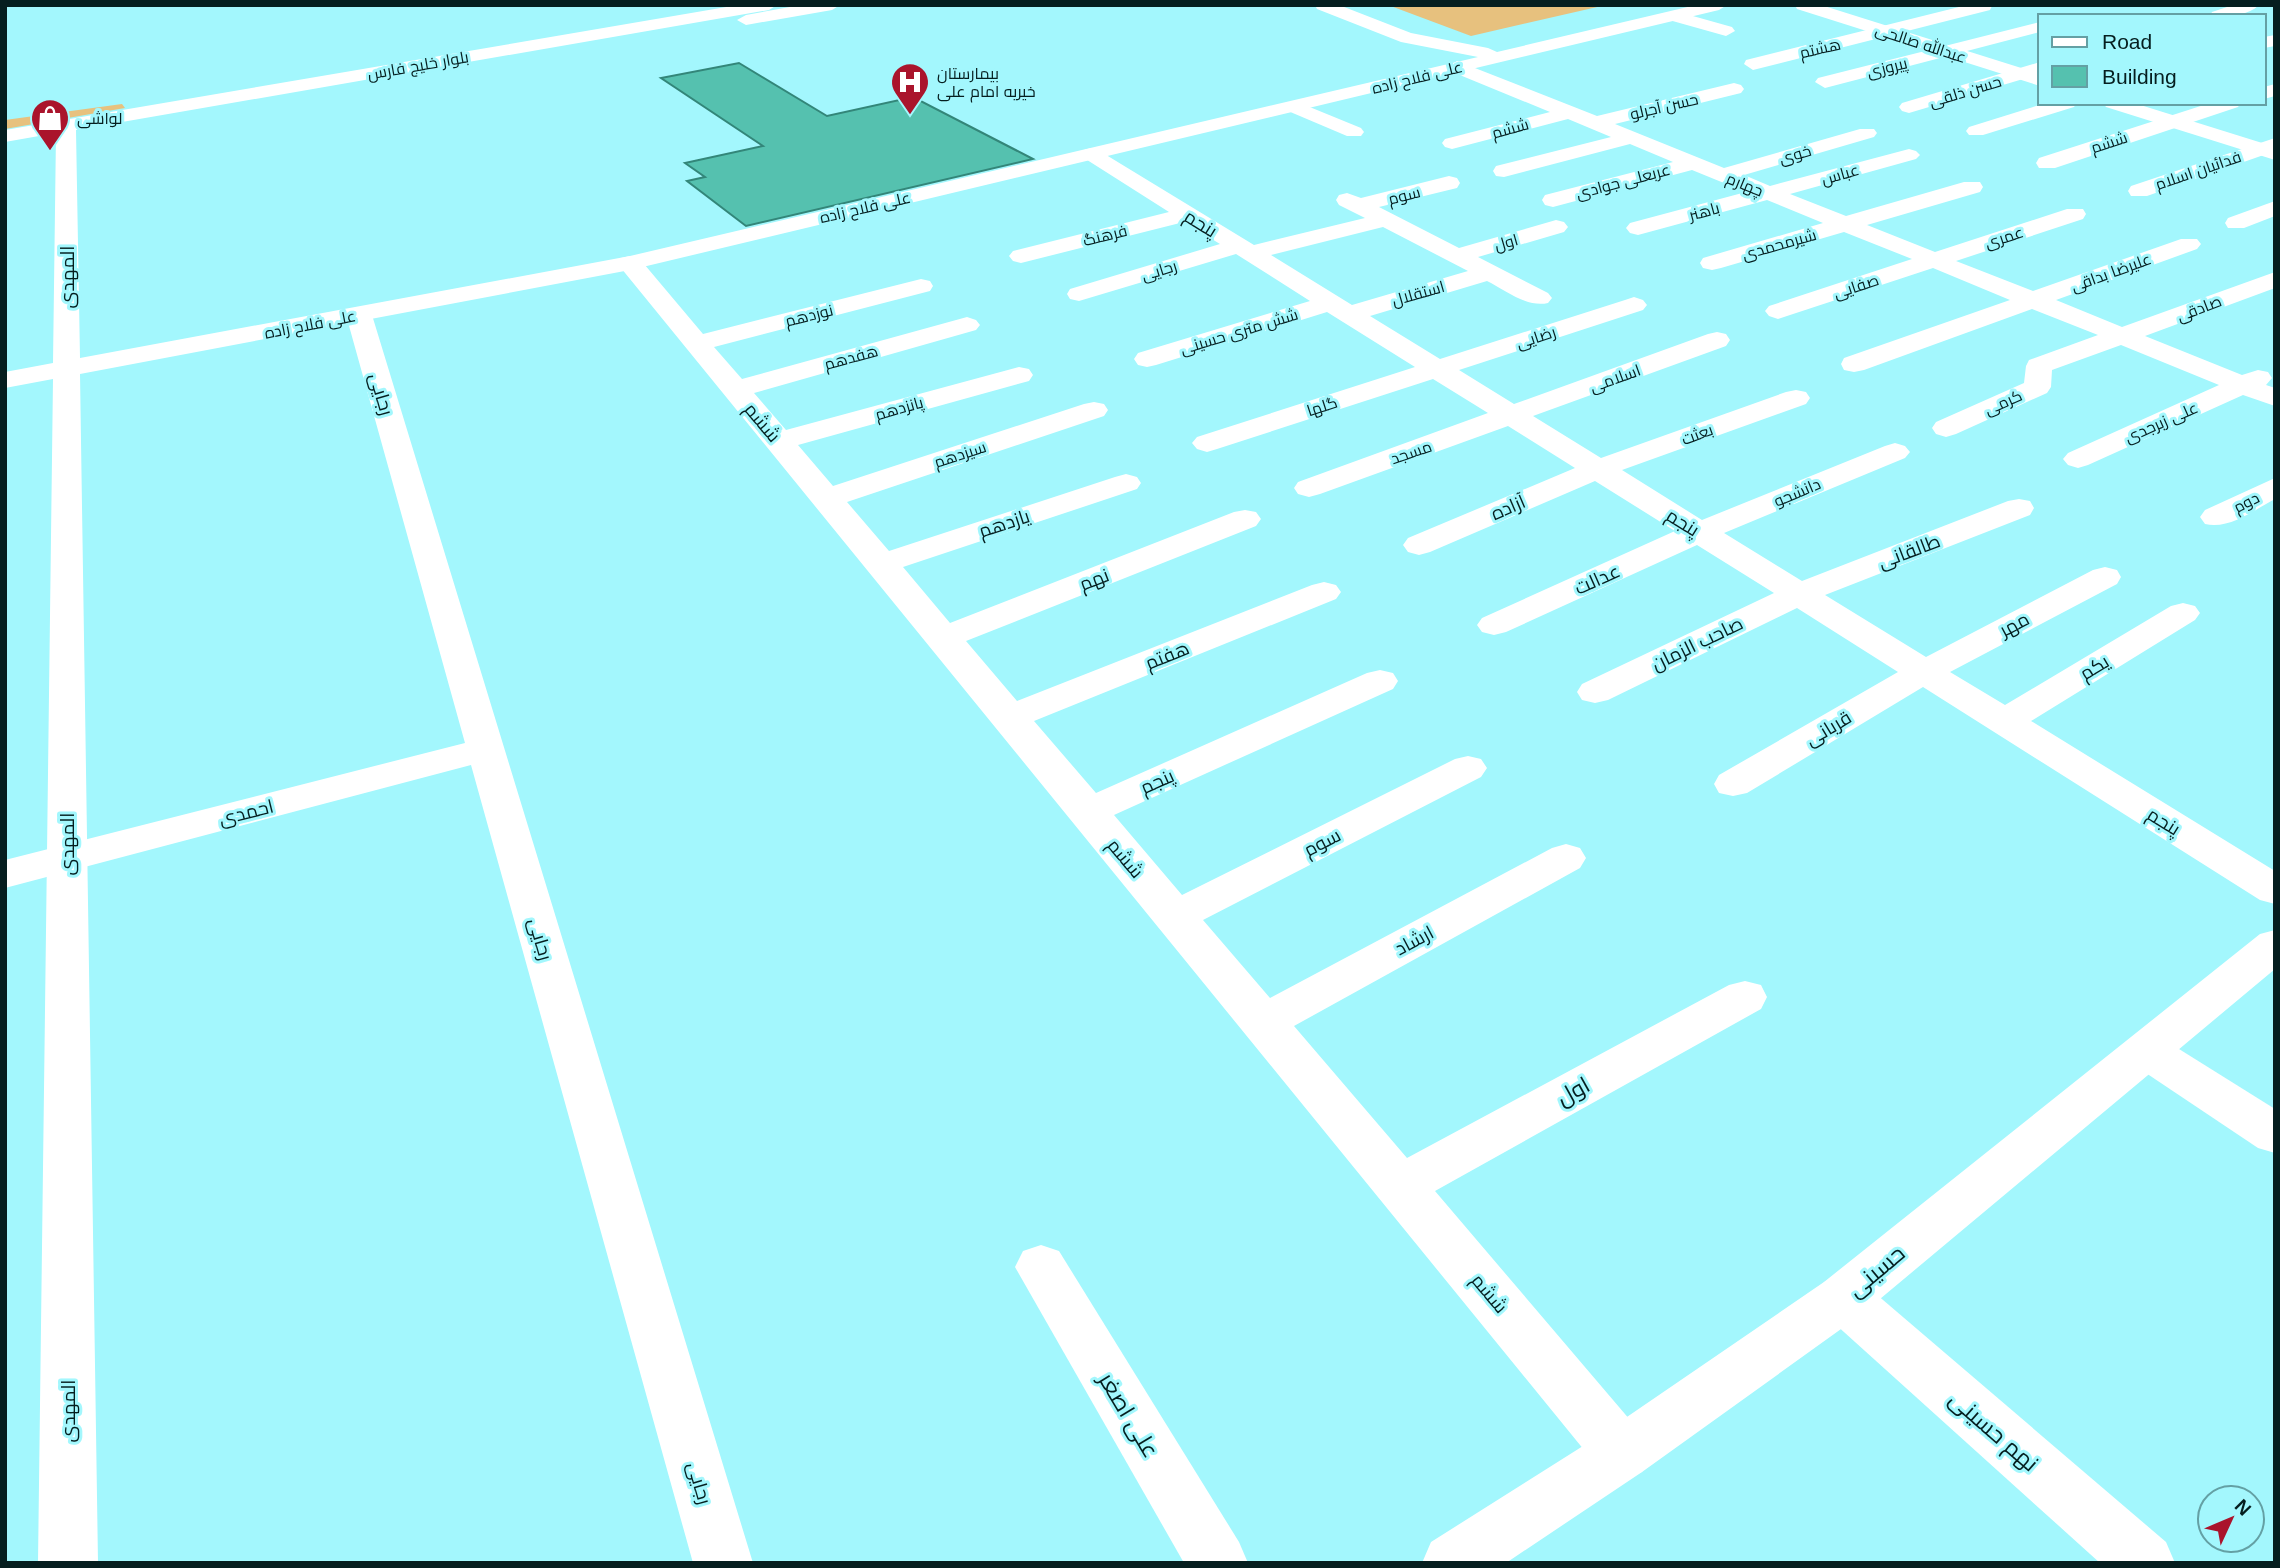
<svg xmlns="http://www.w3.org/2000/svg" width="2280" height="1568" viewBox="0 0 2280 1568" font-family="Arial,Cairo,sans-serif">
<rect width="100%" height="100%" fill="#a3f7fd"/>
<g fill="#e7c17e">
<polygon points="1388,5 1606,5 1471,36"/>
<polygon points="122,104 125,108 5,129 5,120"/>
</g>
<polygon fill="#55c1af" stroke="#338679" stroke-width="2" points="739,63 827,116 913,97 1033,159 746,226 687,181 705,177 685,163 763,146 661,78"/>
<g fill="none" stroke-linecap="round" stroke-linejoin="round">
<g fill="#fff" fill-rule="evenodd">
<polygon points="1967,5 1992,6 1990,10 1753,70 1744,64 1746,60"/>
<path d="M2233,5H2259C2247,17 2226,16 2210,16L2212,12Z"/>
<polygon points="1675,11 1732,27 1735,31 1726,36 1669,20 1666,16"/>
<polygon points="2040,22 2040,32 1825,88 1815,82 1818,78"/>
<polygon points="2275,35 2275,46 2264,48 2264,37"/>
<polygon points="1457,61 1597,116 1734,83 1741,85 1744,89 1741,93 1615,124 1724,168 1860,129 1874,129 1877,133 1874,137 1744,175 1770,186 1909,149 1916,151 1920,155 1916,159 1790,194 1846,216 1964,182 1980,182 1983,187 1980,192 1867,225 1935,252 2067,209 2083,209 2086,214 2083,219 1956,261 2033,291 2181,239 2197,239 2201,244 2197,249 2056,300 2122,327 2275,272 2275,288 2145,336 2242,375 2258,370 2268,372 2272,378 2266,385 2275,388 2275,406 2243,395 2088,465 2078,468 2068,465 2063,459 2068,453 2219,385 2121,345 2052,370 2051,387 2047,393 1956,434 1946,437 1936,434 1932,428 1936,422 2024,383 2026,366 2029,360 2098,335 2032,309 1864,370 1854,372 1844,370 1841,364 1844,358 2010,300 1933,268 1787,316 1778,319 1769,316 1765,311 1769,306 1912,259 1844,232 1721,268 1712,270 1703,268 1700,263 1703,258 1823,223 1767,200 1638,235 1630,233 1626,228 1630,223 1746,192 1692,170 1553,207 1545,205 1542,200 1545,195 1673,162 1630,144 1504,177 1496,176 1493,171 1496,166 1611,137 1568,119 1452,149 1445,147 1442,143 1445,139 1550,112 1450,71 1448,67"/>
<polygon points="2040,62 2040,74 1909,113 1902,111 1899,107 1902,103"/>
<polygon points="2275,84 2275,96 2264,99 2264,87"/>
<polygon points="1295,101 1361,128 1364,132 1361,136 1347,136 1288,111 1285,107 1288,103"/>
<polygon points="2046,103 2077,103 2074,107 1983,135 1969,135 1966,131 1969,127"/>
<polygon points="2210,103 2241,103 2238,107 2055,168 2039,168 2036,163 2039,158"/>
<polygon points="2275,138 2275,151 2147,196 2131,196 2128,191 2131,186"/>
<path d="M1091,148L1098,150L1254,245L1365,218L1339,205L1336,200L1339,195L1347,193L1361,198L1449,176L1457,178L1460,183L1457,188L1379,207L1459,248L1556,220L1564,222L1568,227L1564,232L1478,257L1548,293L1552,298L1548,303C1527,308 1505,290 1487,281L1370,316L1440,359L1625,300L1634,297L1643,300L1647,305L1643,310L1459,370L1514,404L1708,334L1717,332L1726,334L1730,340L1726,346L1533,416L1601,458L1786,392L1796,390L1806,392L1810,398L1806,404L1622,470L1702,520L1885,446L1895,443L1905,446L1910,452L1905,458L1724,533L1802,581L2008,501L2019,499L2030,501L2034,508L2030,515L1825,595L1926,657L2093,570L2105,567L2117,570L2121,577L2117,584L1950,672L2005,705L2171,606L2183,603L2195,606L2200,613L2195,620L2031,721L2275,871V904L2260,900L1923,687L1747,793L1733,796L1719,793L1714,784L1719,775L1898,672L1797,608L1608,700L1595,703L1582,700L1577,692L1582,684L1774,593L1697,545L1506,632L1494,635L1482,632L1477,625L1482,618L1675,531L1595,481L1430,552L1419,555L1408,552L1403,545L1408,538L1575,468L1508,426L1320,494L1309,497L1298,494L1294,488L1298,482L1488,413L1433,379L1217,449L1207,452L1197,449L1192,443L1197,437L1415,367L1327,312L1156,365L1147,367L1138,365L1134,359L1138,353L1310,301L1236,254L1079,301L1070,299L1067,294L1070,289L1220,244L1184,222L1021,263L1013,261L1009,256L1013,251L1169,212L1084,158L1080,154L1084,150ZM1383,227L1468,271L1352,305L1271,255Z"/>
<polygon points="2275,201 2275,216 2244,228 2228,228 2225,223 2228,218"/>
<polygon points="630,256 639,258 703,334 921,279 930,281 933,286 930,291 714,347 742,379 967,317 976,320 980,325 976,330 754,393 786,430 1019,367 1029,369 1033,375 1029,381 798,445 833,486 1084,404 1094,402 1104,404 1108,410 1104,416 847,502 889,551 1115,477 1126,474 1137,477 1141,483 1137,489 903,567 950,623 1234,512 1245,510 1256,512 1261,519 1256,526 966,641 1017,701 1312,585 1324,582 1336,585 1341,592 1336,599 1034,721 1096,793 1367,673 1380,670 1393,673 1398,681 1393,689 1114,815 1182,895 1455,759 1468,756 1481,759 1487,768 1481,777 1203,920 1270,998 1552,848 1566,844 1580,848 1586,858 1580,868 1294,1026 1407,1158 1729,985 1745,981 1761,985 1767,997 1761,1009 1435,1191 1642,1434 1651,1453 1642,1472 1622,1480 1602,1472 621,268 618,263 621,258"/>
<polygon points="359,307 368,310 372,315 753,1563 693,1563 471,765 5,888 5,860 465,743 346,315 350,310"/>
<path d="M2275,478V499C2254,510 2229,530 2205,524L2200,517L2205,510Z"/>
<polygon points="2147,1033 2163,1039 2275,1109 2275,1153 2258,1148 2131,1063 2124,1051 2131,1039"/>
<polygon points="1041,1245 1059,1251 1239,1542 1248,1563 1184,1563 1015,1267 1023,1251"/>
<polygon points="1843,1275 1862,1282 2166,1542 2175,1563 2100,1563 1824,1314 1817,1298 1824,1282"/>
</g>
<g fill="#fff" fill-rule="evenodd">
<polygon points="738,5 777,5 769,10 76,130 80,358 630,256 1478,57 1401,42 1317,9 1315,5 1339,5 1411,33 1488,48 1497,52 1696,5 1727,5 1719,10 630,270 80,374 98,1563 38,1563 53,379 5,388 5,372 53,363 56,133 5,142 5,130"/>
<polygon points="801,5 840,5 832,10 746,25 737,20 746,15"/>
<polygon points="1795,5 1821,5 2040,74 2040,86 1797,9"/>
<polygon points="2103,103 2134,103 2275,147 2275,160 2106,107"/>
<polygon points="2275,930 2275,969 1862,1314 1642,1472 1506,1563 1422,1563 1431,1542 1602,1434 1824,1282 2260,934"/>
</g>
</g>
<defs>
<symbol id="hospital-pin" viewBox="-11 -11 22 30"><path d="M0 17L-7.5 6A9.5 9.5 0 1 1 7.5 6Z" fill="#aa142c" stroke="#a3f7fd"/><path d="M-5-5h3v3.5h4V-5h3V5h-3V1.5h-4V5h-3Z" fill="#fff"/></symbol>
<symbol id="shop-pin" viewBox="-11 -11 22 30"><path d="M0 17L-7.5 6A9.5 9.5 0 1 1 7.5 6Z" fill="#aa142c" stroke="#a3f7fd"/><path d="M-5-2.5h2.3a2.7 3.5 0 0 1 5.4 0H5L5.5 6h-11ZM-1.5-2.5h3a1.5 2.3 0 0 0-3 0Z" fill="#fff"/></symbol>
</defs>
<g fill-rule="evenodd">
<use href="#hospital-pin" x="888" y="60" width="44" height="60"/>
<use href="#shop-pin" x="28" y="96" width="44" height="60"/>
</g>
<g text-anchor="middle" stroke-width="6" stroke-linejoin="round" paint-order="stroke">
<g font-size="16" fill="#051e1f" stroke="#a3f7fd">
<text transform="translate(1921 43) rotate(18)" y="6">عبدالله صالحی</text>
<text transform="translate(1820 48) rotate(-13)" y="6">هشتم</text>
<text transform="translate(418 65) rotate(-10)" y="6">بلوار خلیج فارس</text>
<text transform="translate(1887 67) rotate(-14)" y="6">پیروزی</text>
<text transform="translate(1417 77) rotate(-14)" y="6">علی فلاح زاده</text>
<text transform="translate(1965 91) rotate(-17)" y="6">حسن ذلقی</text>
<text transform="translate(1664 106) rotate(-13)" y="6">حسن آجرلو</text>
<text transform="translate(1510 128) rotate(-15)" y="6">ششم</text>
<text transform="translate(2109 142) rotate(-18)" y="6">ششم</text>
<text transform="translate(1795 154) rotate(-16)" y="6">خوی</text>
<text transform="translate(2198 170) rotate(-19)" y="6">فدائیان اسلام</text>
<text transform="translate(1840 174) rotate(-16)" y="6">عباس</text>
<text transform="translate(1623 181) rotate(-15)" y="6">عربعلی جوادی</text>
<text transform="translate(1745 184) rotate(22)" y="6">چهارم</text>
<text transform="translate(1404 195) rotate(-14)" y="6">سوم</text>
<text transform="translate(865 207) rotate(-13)" y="6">علی فلاح زاده</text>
<text transform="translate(1704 211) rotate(-15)" y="6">باهنر</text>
<text transform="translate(1105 235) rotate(-14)" y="6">فرهنگ</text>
<text transform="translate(2004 237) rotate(-18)" y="6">عمری</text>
<text transform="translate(1506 242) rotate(-16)" y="6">اول</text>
<text transform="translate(1779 244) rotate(-16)" y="6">شیرمحمدی</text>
<text transform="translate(1159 270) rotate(-17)" y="6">رجایی</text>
<text transform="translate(2111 272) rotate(-20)" y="6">علیرضا بداقی</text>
<text transform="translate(1856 286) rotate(-18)" y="6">صفایی</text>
<text transform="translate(1418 293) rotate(-16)" y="6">استقلال</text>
<text transform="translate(2199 308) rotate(-21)" y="6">صادقی</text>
<text transform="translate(809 315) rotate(-14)" y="6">نوزدهم</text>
<text transform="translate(310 324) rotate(-11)" y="6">علی فلاح زاده</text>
<text transform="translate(1239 331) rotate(-17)" y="6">شش متری حسینی</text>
<text transform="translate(1536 337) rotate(-18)" y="6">رضایی</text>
<text transform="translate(851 357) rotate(-15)" y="6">هفدهم</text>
<text transform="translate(1615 378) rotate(-20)" y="6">اسلامی</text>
<text transform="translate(2003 402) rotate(-24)" y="6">کرمی</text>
<text transform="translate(1322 406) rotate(-18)" y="6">گلها</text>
<text transform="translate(899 408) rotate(-16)" y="6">پانزدهم</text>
<text transform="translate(2161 422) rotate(-24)" y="6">علی زبرجدی</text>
<text transform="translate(1697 434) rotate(-20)" y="6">بعثت</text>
<text transform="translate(1411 452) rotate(-19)" y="6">مسجد</text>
<text transform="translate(960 454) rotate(-18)" y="6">سیزدهم</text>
<text transform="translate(1797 492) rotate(-23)" y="6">دانشجو</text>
<text transform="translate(2246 502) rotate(-27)" y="6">دوم</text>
</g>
<g font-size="16" fill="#051e1f" stroke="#a3f7fd" text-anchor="start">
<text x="937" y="79">بیمارستان<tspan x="937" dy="18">خیریه امام علی</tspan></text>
<text x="77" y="124">لواشی</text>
</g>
<g font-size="19" fill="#051e1f" stroke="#a3f7fd">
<text transform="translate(1201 223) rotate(32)" y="7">پنجم</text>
<text transform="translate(67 277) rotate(-90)" y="7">المهدی</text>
<text transform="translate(382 394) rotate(74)" y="7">رجایی</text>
<text transform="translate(763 422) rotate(50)" y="7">ششم</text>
<text transform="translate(1508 507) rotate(-23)" y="7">آزاده</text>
<text transform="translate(1683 522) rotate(32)" y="7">پنجم</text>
<text transform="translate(1004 523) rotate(-18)" y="7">یازدهم</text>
<text transform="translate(1909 551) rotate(-21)" y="7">طالقانی</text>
<text transform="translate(1094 579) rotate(-21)" y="7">نهم</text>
<text transform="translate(1597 579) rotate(-24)" y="7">عدالت</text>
<text transform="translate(2014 624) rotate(-28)" y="7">مهر</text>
<text transform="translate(1697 643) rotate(-26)" y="7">صاحب الزمان</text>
<text transform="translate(1167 655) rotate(-22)" y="7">هفتم</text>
<text transform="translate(2094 667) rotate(-31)" y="7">یکم</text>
<text transform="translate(1828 728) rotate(-31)" y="7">قربانی</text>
<text transform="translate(1157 781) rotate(-24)" y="7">پنجم</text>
<text transform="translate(246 812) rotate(-14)" y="7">احمدی</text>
<text transform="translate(2164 821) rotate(32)" y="7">پنجم</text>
<text transform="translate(1322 842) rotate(-27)" y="7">سوم</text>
<text transform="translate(67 844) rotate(-90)" y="7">المهدی</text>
<text transform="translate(1126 858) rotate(50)" y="7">ششم</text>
<text transform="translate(541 939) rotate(74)" y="7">رجایی</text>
<text transform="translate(1414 940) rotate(-28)" y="7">ارشاد</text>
<text transform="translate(1490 1293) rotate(50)" y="7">ششم</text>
<text transform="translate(68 1411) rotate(-90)" y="7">المهدی</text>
<text transform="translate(700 1483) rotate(74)" y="7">رجایی</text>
</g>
<g font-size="23" fill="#051e1f" stroke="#a3f7fd">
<text transform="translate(1573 1091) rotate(-29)" y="8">اول</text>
<text transform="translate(1876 1271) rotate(-40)" y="8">حسینی</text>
<text transform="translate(1129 1415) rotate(59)" y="8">علی اصغر</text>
<text transform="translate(1994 1431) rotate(41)" y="8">نهم حسینی</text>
</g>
</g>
<rect width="2280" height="1568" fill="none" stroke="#051e1f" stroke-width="14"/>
<rect x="2038" y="14" width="228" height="91" fill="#a3f7fd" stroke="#64a0a4" stroke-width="2"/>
<rect x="2052" y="37" width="35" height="10" fill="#ffffff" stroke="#64a0a4" stroke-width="2"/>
<text x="2102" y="49" font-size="21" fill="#051e1f">Road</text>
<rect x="2052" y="66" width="35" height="21" fill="#55c1af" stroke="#64a0a4" stroke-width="2"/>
<text x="2102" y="84" font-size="21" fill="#051e1f">Building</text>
<g transform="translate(2231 1519) rotate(46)"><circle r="33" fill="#a3f7fd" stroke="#64a0a4" stroke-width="2"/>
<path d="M0-5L12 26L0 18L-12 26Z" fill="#aa142c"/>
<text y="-10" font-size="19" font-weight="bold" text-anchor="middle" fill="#051e1f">N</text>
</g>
</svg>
